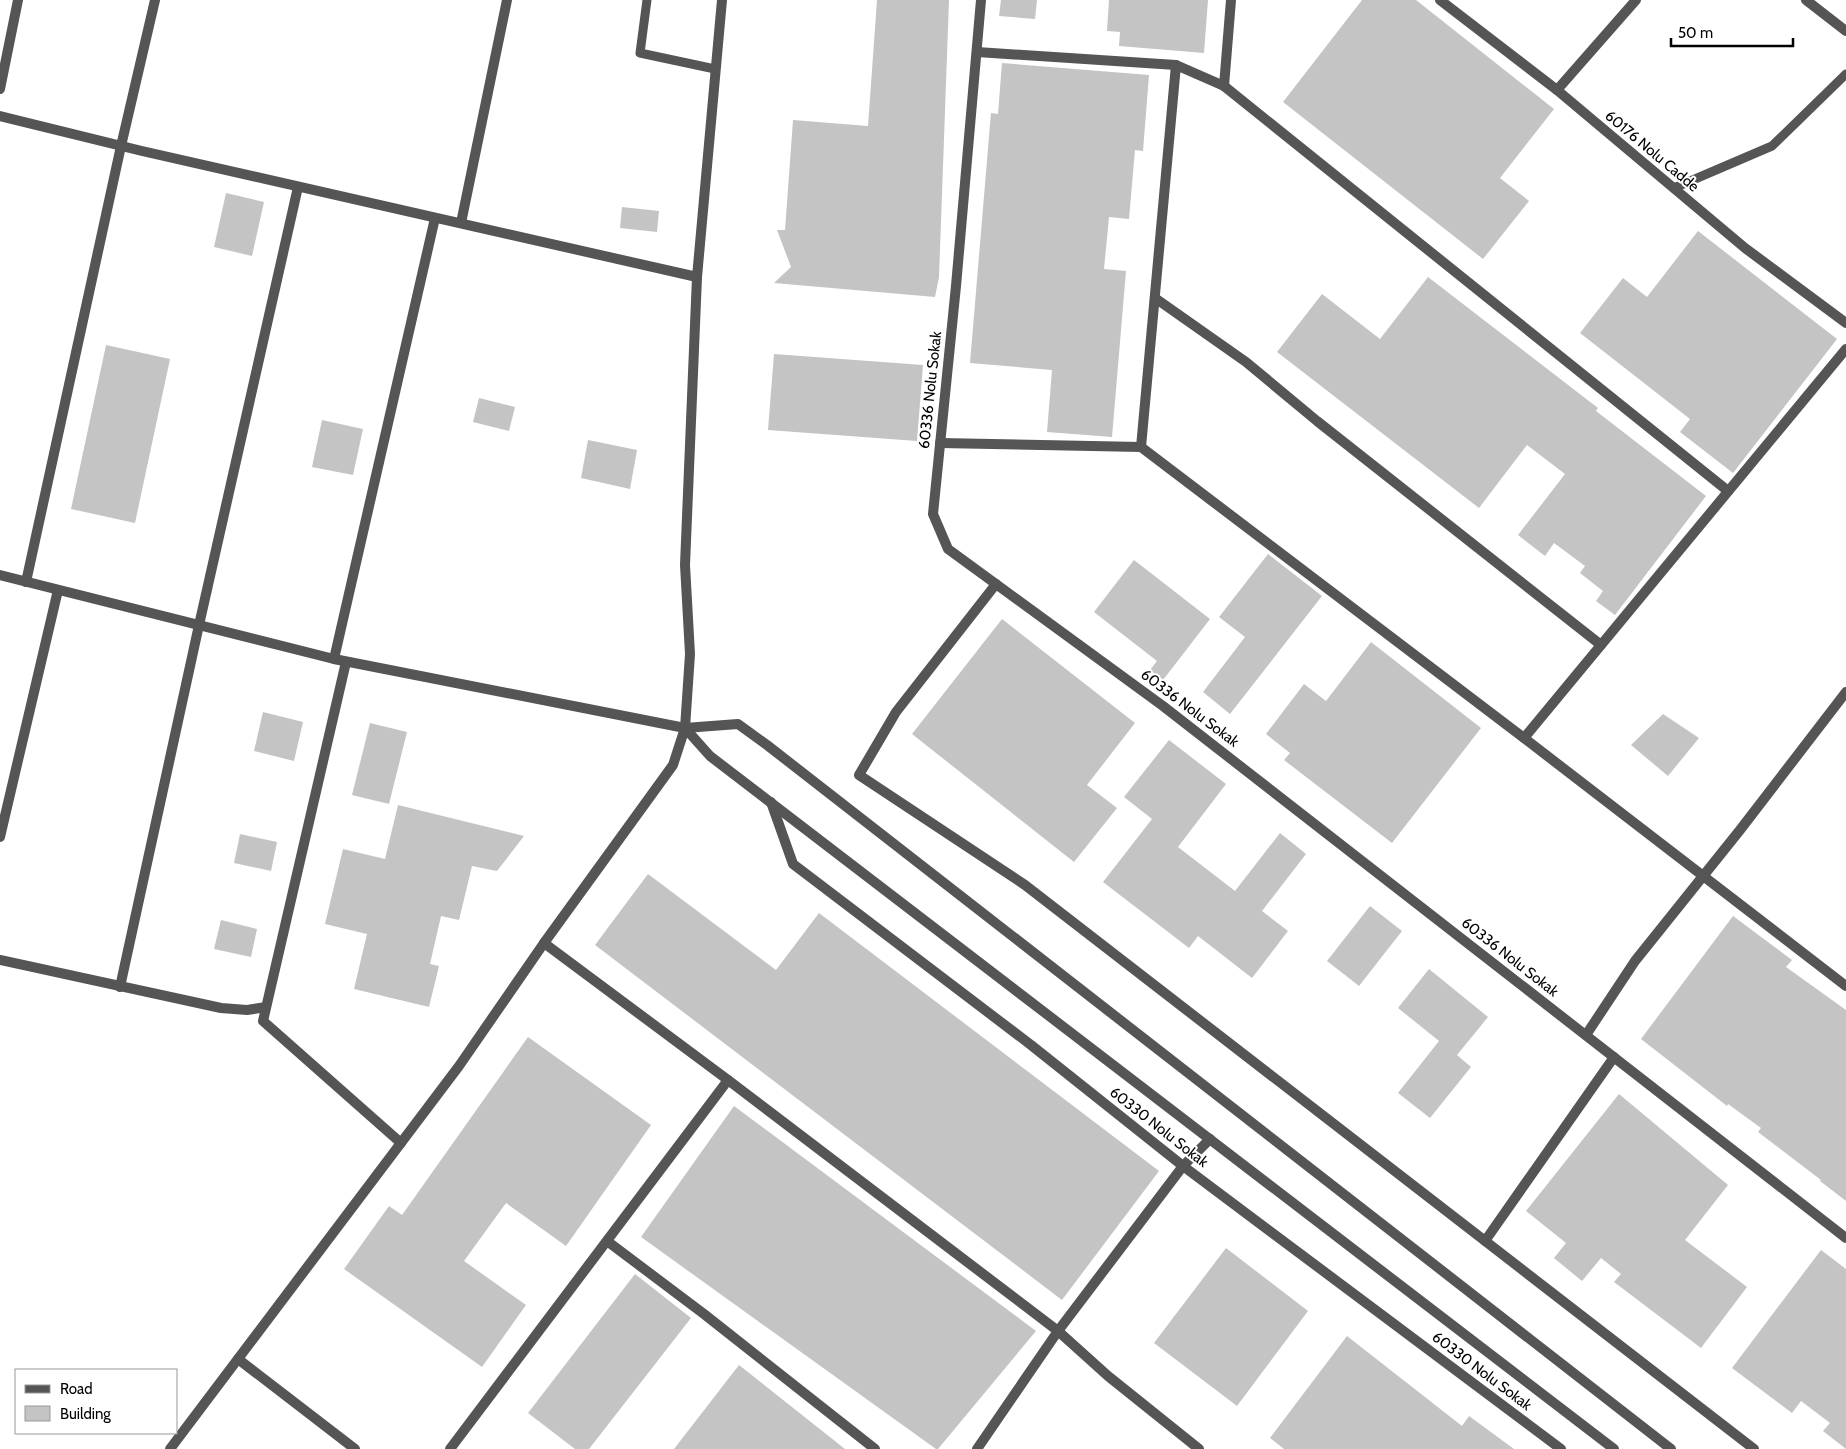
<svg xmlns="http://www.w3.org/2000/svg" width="1846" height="1449" viewBox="0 0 1846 1449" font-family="Cabin,sans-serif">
<rect width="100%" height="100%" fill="#fff"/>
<g fill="#c4c4c4">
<polygon points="877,0 949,0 939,277 935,297 774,283 791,267 777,230 785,230 793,120 868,126"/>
<polygon points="1001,0 1037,0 1035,19 999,16"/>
<polygon points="1109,0 1208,0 1204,53 1119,46 1120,32 1107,31"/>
<polygon points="1362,0 1416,0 1554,109 1500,178 1529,201 1483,259 1283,102"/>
<polygon points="1002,63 1149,75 1143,151 1135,150 1129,219 1109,217 1104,269 1126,271 1112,437 1047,432 1052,370 970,363 991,113 998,114"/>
<polygon points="226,193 264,202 252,256 214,247"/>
<polygon points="622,207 659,211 657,232 620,228"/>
<polygon points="1698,231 1837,339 1733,473 1680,432 1690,419 1580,333 1623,278 1647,297"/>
<polygon points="1428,277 1598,408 1596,411 1706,496 1615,615 1596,601 1603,591 1580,573 1585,566 1554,543 1545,556 1518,535 1565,474 1527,445 1479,508 1277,352 1322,294 1380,339"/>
<polygon points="106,345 170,359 135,523 71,509"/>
<polygon points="774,354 923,365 917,441 768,430"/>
<polygon points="479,398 515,407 509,431 473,422"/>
<polygon points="322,420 363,429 353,475 312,467"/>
<polygon points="588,440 637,450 630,489 581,478"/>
<polygon points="1268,554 1322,596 1230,714 1203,692 1245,637 1219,617"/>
<polygon points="1134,560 1210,619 1163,680 1150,670 1157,661 1094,612"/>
<polygon points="1002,619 1135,723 1087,785 1117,808 1074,862 912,734"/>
<polygon points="1371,642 1481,728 1392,843 1284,760 1290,753 1266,734 1304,684 1326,701"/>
<polygon points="263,712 303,722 294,761 254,751"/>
<polygon points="1663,714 1699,738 1668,776 1631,745"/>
<polygon points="370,723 407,732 389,804 352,795"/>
<polygon points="1169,740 1226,784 1178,847 1235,891 1280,833 1306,854 1262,911 1288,931 1252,978 1198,936 1189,948 1103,882 1152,819 1124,797"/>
<polygon points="398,805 524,836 497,871 472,866 459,920 441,916 430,964 439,966 429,1007 354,989 367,934 325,924 343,849 385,859"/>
<polygon points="240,834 277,842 271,871 234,863"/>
<polygon points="648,874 776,970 819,913 1159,1171 1062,1300 595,945"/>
<polygon points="1370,906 1402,931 1359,986 1327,961"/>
<polygon points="1733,916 1792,960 1786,967 1846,1010 1846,1201 1820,1181 1821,1180 1758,1132 1761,1128 1728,1104 1727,1106 1641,1039"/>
<polygon points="221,920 257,929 251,957 214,949"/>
<polygon points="1429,969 1488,1017 1457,1055 1471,1067 1430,1118 1398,1093 1439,1041 1398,1008"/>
<polygon points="528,1037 651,1125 566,1246 506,1203 464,1261 526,1305 482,1367 344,1269 389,1206 402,1215"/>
<polygon points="1619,1094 1728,1185 1685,1240 1747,1287 1701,1348 1614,1282 1621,1274 1601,1258 1582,1281 1554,1258 1566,1243 1526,1211"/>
<polygon points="734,1106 1036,1331 938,1449 936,1449 641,1237"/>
<polygon points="1226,1248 1308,1311 1237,1406 1154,1343"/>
<polygon points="1821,1250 1846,1269 1846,1449 1823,1431 1830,1423 1801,1401 1792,1413 1732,1368"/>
<polygon points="635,1274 691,1318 589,1449 575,1449 528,1413"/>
<polygon points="1347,1336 1462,1426 1469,1416 1514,1449 1284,1449 1270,1438"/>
<polygon points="739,1365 845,1449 674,1449"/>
</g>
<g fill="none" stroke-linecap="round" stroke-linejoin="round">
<g stroke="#555" stroke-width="9">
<polyline points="647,0 640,53 715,69"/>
<polyline points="1674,188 1772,146 1846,74"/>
</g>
<g stroke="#555" stroke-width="10">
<polyline points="981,0 956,286 933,514 948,549 1163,706 1846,1238"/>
<polyline points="1440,0 1557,90 1745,248 1846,323"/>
<polyline points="1806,0 1846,31"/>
<polyline points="977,52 1176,65"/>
<polyline points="1224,86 1728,491"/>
<polyline points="0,89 18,0"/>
<polyline points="1557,90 1636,0"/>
<polyline points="0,116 142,151 697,277"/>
<polyline points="461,223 507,0"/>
<polyline points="1155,298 1246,362 1317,421 1601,645"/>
<polyline points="940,443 1141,447 1524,738 1846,986"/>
<polyline points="1141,447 1176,65 1224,86 1231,0"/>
<polyline points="0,575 334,659 685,728"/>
<polyline points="26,582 121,146 155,0"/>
<polyline points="996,584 896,712 859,775 1025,885 1754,1449"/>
<polyline points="334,659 435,218"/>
<polyline points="346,662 263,1021 401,1143"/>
<polyline points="1524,738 1846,349"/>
<polyline points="771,802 793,864 1031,1045 1183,1166 1561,1449"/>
<polyline points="0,837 58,590"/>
<polyline points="544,943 728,1080 1058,1331 1108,1376 1199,1449"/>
<polyline points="0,960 221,1008 247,1010 266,1007"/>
<polyline points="120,987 199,625 298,187"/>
<polyline points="1586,1035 1635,961 1740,830 1846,692"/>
<polyline points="607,1241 704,1314 875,1449"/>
<polyline points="1485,1241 1614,1057"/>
<polyline points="238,1359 355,1449"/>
<polyline points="170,1449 459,1066 544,943 673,765 685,728 690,654 685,565 697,277 722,0"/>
<polyline points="450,1449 728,1080"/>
<polyline points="977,1449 1058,1331 1183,1166 1210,1139"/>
</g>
<g stroke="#555" stroke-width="10">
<polyline points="685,728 738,724 767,745 1671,1449"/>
<polyline points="685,728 710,756 1614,1449"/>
</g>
</g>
<g text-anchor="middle" stroke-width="4" stroke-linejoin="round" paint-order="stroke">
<g font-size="15" fill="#000" stroke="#fff">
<text transform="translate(1652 151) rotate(40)" y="5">60176 Nolu Cadde</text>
<text transform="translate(930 390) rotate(-84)" y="5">60336 Nolu Sokak</text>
<text transform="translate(1190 708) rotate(37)" y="5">60336 Nolu Sokak</text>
<text transform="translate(1510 957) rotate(38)" y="5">60336 Nolu Sokak</text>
<text transform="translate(1159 1127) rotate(38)" y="5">60330 Nolu Sokak</text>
<text transform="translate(1482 1371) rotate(37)" y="5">60330 Nolu Sokak</text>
</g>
</g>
<rect x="15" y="1369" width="162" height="65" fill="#ffffff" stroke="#999999"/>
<rect x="25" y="1385" width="25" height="8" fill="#555555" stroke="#999999"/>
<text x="60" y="1394" font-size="15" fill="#000000">Road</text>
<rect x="25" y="1406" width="25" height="15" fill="#c4c4c4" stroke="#999999"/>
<text x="60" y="1419" font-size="15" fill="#000000">Building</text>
<path d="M1671 38v8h122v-8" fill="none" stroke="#000000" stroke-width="2.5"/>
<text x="1678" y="38" font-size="15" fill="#000000" stroke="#ffffff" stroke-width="4" paint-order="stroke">50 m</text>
</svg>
